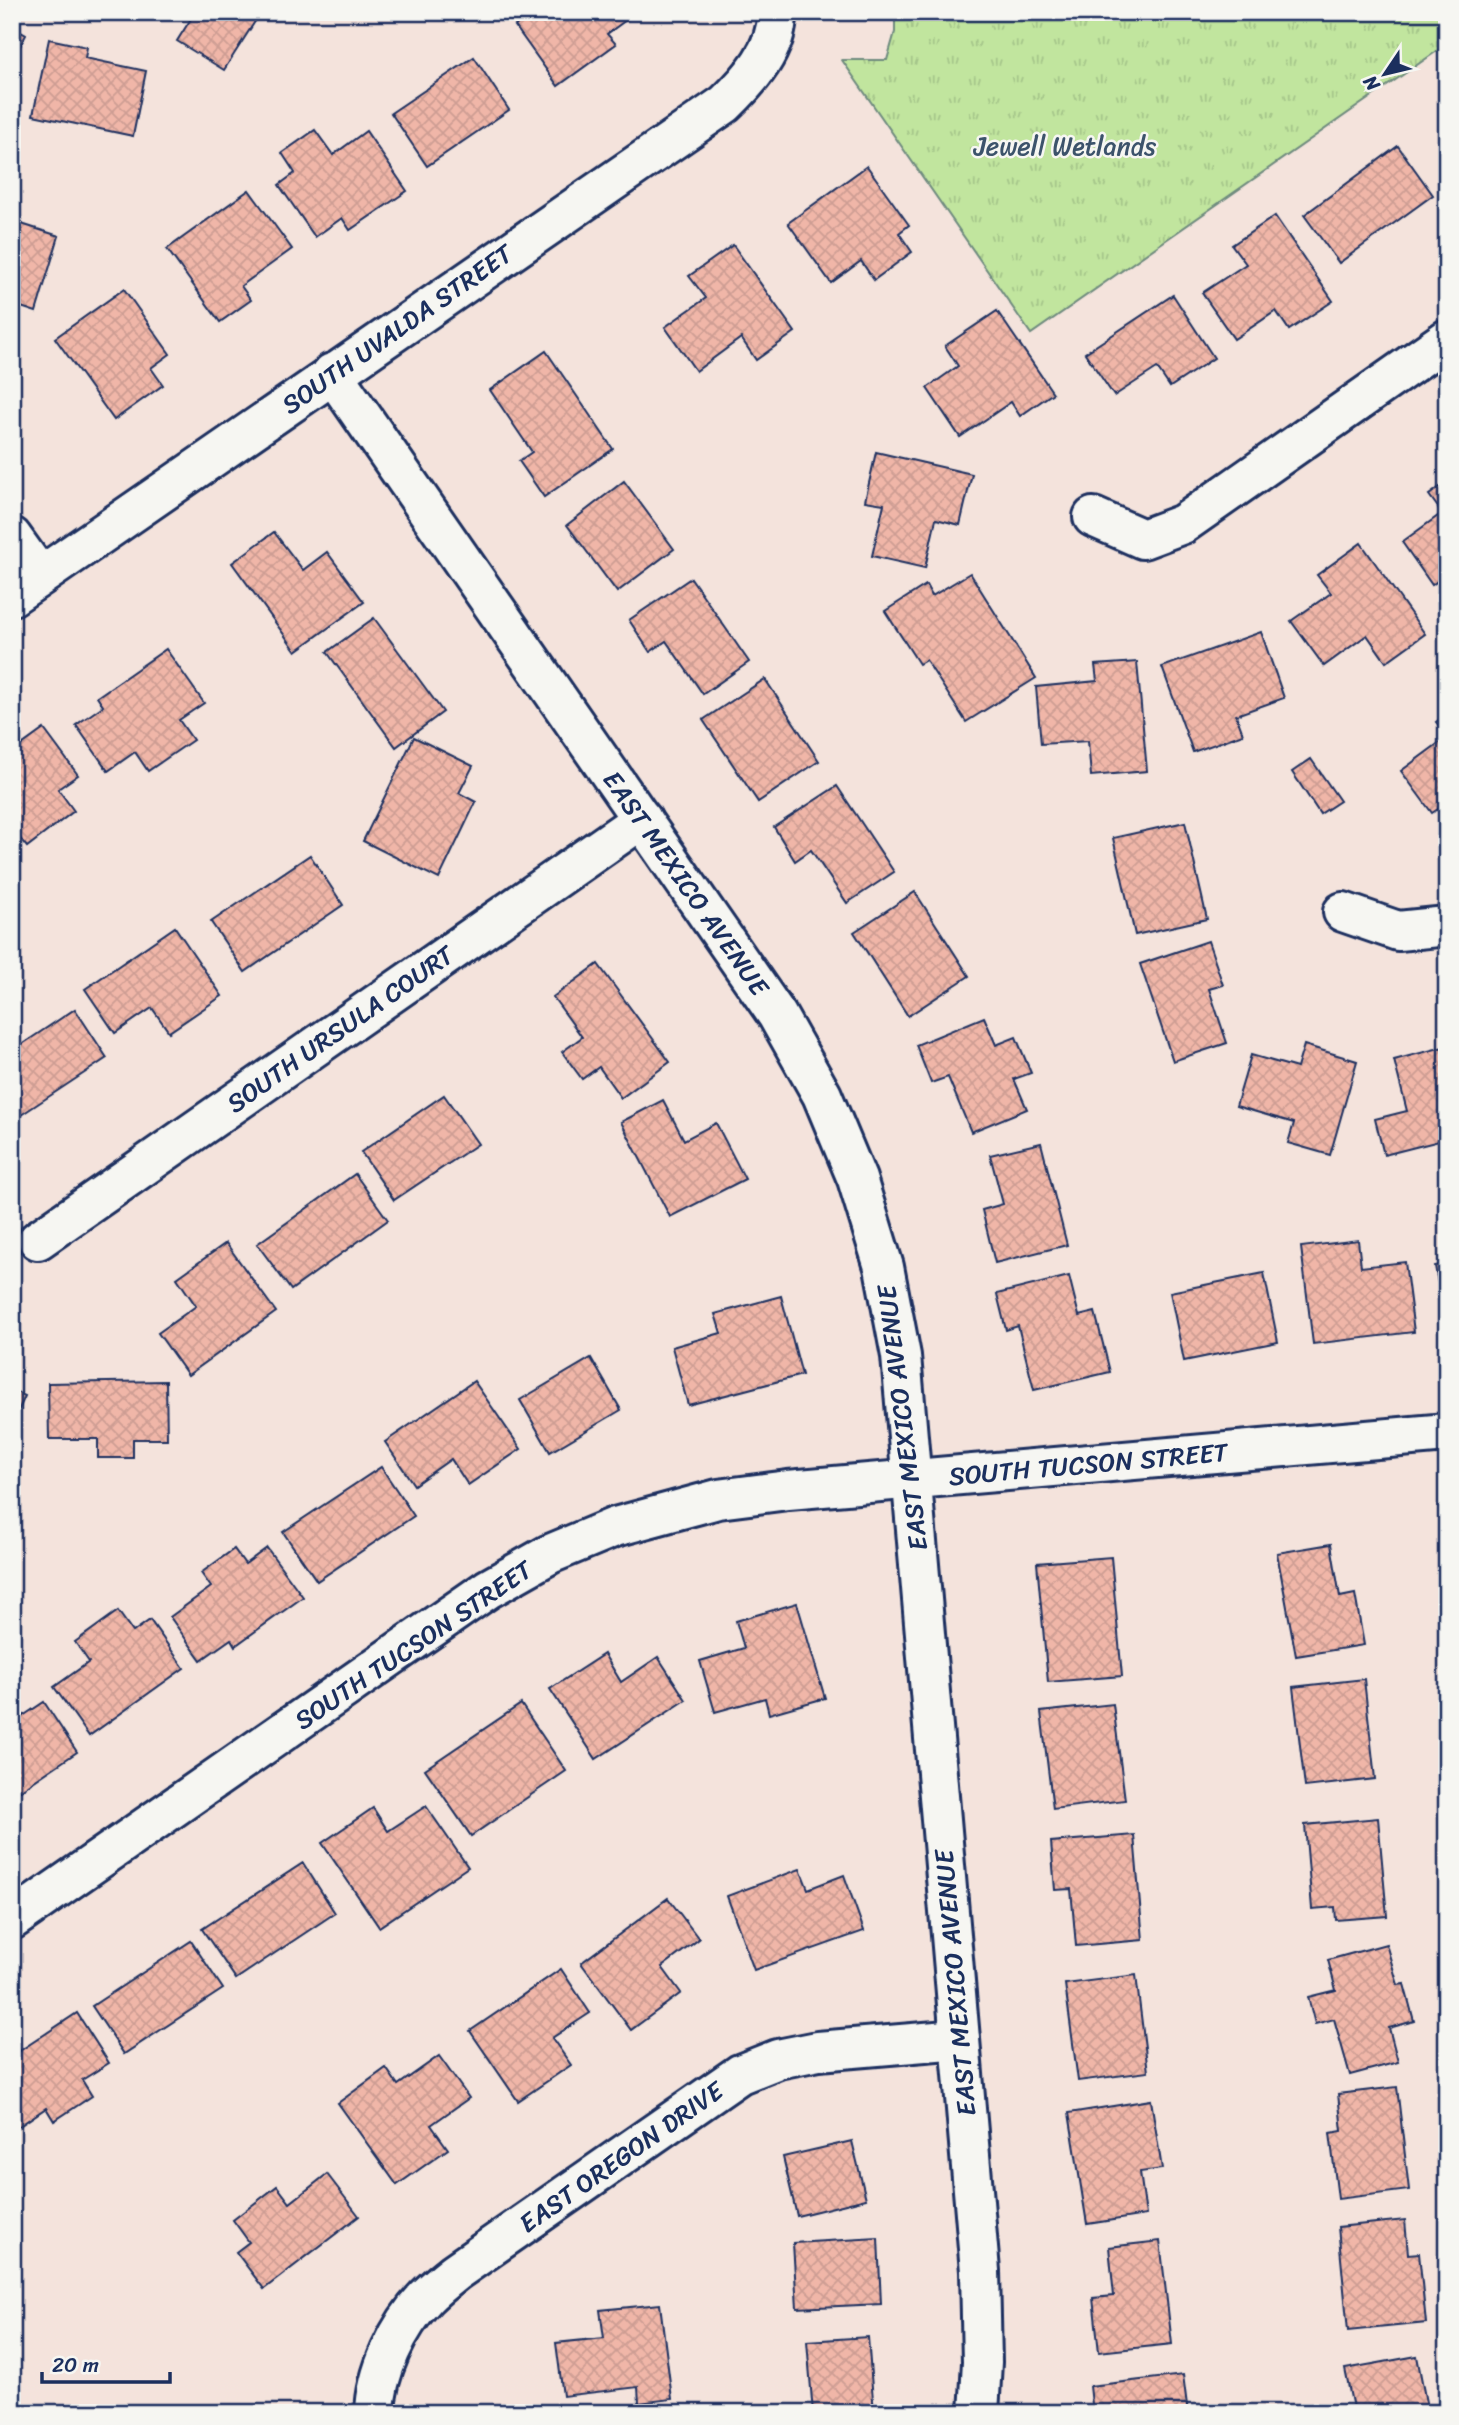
<svg xmlns="http://www.w3.org/2000/svg" width="1459" height="2425" viewBox="0 0 1459 2425" font-family="Sriracha,sans-serif">
<defs>
<pattern id="grass-tufts" width="24" height="20" patternUnits="userSpaceOnUse" patternTransform="scale(1.75)"><rect width="24" height="20" fill="#c1e59e"/><path d="M3 7l-1-3M5 7V3M7 7l1-3M15 17l-1-3M17 17v-4M19 17l1-3" fill="none" stroke="#a5c58a"/></pattern>
<pattern id="building-cross-hatch" width="8" height="8" patternUnits="userSpaceOnUse" patternTransform="scale(1.75)"><rect width="8" height="8" fill="#f0b6a8"/><path d="M0 0l8 8M0 8l8-8" fill="none" stroke="#cd9d93"/></pattern>
</defs>
<rect width="100%" height="100%" fill="#f4e3dc"/>
<filter id="ink" filterUnits="userSpaceOnUse"><feTurbulence type="fractalNoise" baseFrequency=".0143" numOctaves="2"/><feDisplacementMap in="SourceGraphic" scale="14" xChannelSelector="R" yChannelSelector="G"/><feConvolveMatrix kernelMatrix="1 2 1 2 8 2 1 2 1" color-interpolation-filters="sRGB"/></filter>
<g filter="url(#ink)">
<polygon fill="url(#grass-tufts)" stroke="#6e8a7e" stroke-width="2" points="895,12 1447,12 1447,44 1031,334 842,60 887,60 895,32"/>
<g fill="url(#building-cross-hatch)" stroke="#1b2f5e" stroke-width="2">
<polygon points="192,12 261,12 224,70 177,41 194,14"/>
<polygon points="535,12 630,12 633,15 607,34 616,44 558,86 515,26"/>
<polygon points="12,27 26,35 12,61"/>
<polygon points="49,39 87,47 85,58 146,71 133,136 33,115"/>
<polygon points="474,57 509,110 427,166 391,113"/>
<polygon points="315,130 333,155 366,131 407,191 350,230 342,218 315,237 279,185 295,173 282,153"/>
<polygon points="1398,146 1433,195 1339,263 1304,215"/>
<polygon points="867,166 909,225 899,233 912,252 874,280 861,261 831,283 788,223"/>
<polygon points="249,190 292,249 241,286 251,300 220,322 167,249"/>
<polygon points="1275,216 1333,301 1289,330 1276,311 1234,339 1202,293 1246,264 1232,245"/>
<polygon points="12,221 59,236 36,312 12,304"/>
<polygon points="733,245 795,332 756,360 741,338 696,371 665,327 706,298 689,276"/>
<polygon points="124,289 170,354 151,368 163,385 114,420 55,338"/>
<polygon points="1173,295 1214,358 1170,387 1157,368 1114,396 1085,353"/>
<polygon points="997,311 1053,393 1020,416 1011,402 960,437 927,388 958,366 945,346"/>
<polygon points="546,351 613,449 544,497 519,461 532,452 490,390"/>
<polygon points="876,452 972,474 960,525 936,519 925,568 872,556 884,504 865,501"/>
<polygon points="624,481 674,549 617,592 567,525"/>
<polygon points="1447,482 1447,574 1432,585 1402,542 1442,513 1429,495"/>
<polygon points="274,532 303,570 327,552 364,602 296,651 232,563"/>
<polygon points="1361,543 1425,634 1386,662 1367,635 1324,666 1291,621 1331,593 1317,575"/>
<polygon points="970,573 1036,678 966,722 926,660 919,664 885,611 926,585 932,596"/>
<polygon points="691,578 749,662 703,694 666,641 650,652 629,620"/>
<polygon points="374,618 443,712 396,747 327,652"/>
<polygon points="1261,632 1284,698 1236,715 1243,734 1193,752 1162,667"/>
<polygon points="166,649 204,703 179,720 193,740 148,771 135,752 108,771 76,725 103,706 97,697"/>
<polygon points="1137,662 1147,771 1091,776 1088,741 1041,744 1036,687 1097,681 1095,665"/>
<polygon points="765,679 819,761 758,802 703,720"/>
<polygon points="1447,714 1447,736 1436,722"/>
<polygon points="44,729 78,775 58,789 74,811 27,847 12,829 12,752"/>
<polygon points="414,737 473,766 459,793 476,802 439,879 363,841"/>
<polygon points="1447,737 1447,803 1432,813 1401,771"/>
<polygon points="1311,759 1340,801 1320,814 1292,772"/>
<polygon points="837,786 894,872 847,903 811,850 795,861 774,827"/>
<polygon points="1185,822 1207,919 1135,935 1113,838"/>
<polygon points="310,855 343,905 245,972 211,922"/>
<polygon points="915,892 969,976 908,1016 854,932"/>
<polygon points="175,927 222,996 169,1032 152,1008 115,1033 85,989"/>
<polygon points="1208,941 1223,985 1209,989 1227,1043 1173,1061 1140,964"/>
<polygon points="598,964 670,1062 621,1098 599,1067 582,1079 562,1052 582,1037 553,997"/>
<polygon points="75,1009 107,1058 12,1121 12,1051"/>
<polygon points="984,1017 996,1045 1016,1037 1031,1073 1014,1079 1027,1109 971,1132 948,1077 931,1083 916,1045"/>
<polygon points="1304,1045 1357,1061 1330,1155 1288,1143 1294,1123 1236,1106 1251,1055 1297,1068"/>
<polygon points="1447,1046 1447,1139 1384,1155 1375,1119 1407,1111 1394,1060"/>
<polygon points="444,1095 478,1144 394,1200 361,1152"/>
<polygon points="663,1100 684,1140 716,1123 745,1179 670,1217 621,1122"/>
<polygon points="1041,1143 1067,1245 995,1263 982,1210 1003,1204 990,1155"/>
<polygon points="355,1174 388,1220 291,1290 257,1244"/>
<polygon points="1358,1240 1361,1267 1405,1262 1414,1332 1313,1344 1301,1247"/>
<polygon points="226,1243 276,1312 188,1375 158,1333 196,1306 177,1278"/>
<polygon points="1447,1264 1447,1333 1435,1266"/>
<polygon points="1264,1273 1278,1342 1184,1361 1170,1292"/>
<polygon points="1069,1276 1079,1316 1095,1312 1110,1372 1034,1390 1018,1326 1006,1330 997,1294"/>
<polygon points="781,1296 802,1375 688,1405 672,1347 721,1333 715,1314"/>
<polygon points="591,1358 621,1410 550,1452 520,1400"/>
<polygon points="166,1381 167,1439 133,1439 133,1458 98,1458 98,1439 49,1439 48,1383"/>
<polygon points="474,1381 521,1449 468,1485 451,1459 414,1485 385,1442"/>
<polygon points="12,1390 25,1396 12,1425"/>
<polygon points="381,1467 414,1516 317,1581 283,1532"/>
<polygon points="1331,1544 1340,1597 1355,1594 1364,1645 1296,1656 1277,1553"/>
<polygon points="267,1548 303,1597 235,1646 231,1639 201,1660 170,1617 211,1587 201,1573 234,1549 245,1564"/>
<polygon points="1111,1557 1122,1676 1048,1682 1037,1563"/>
<polygon points="797,1603 825,1698 769,1714 765,1698 715,1712 700,1661 744,1648 736,1621"/>
<polygon points="118,1611 133,1632 150,1620 184,1668 89,1736 54,1687 89,1662 75,1642"/>
<polygon points="604,1654 621,1682 658,1657 686,1700 596,1759 550,1689"/>
<polygon points="1364,1679 1375,1779 1305,1787 1293,1687"/>
<polygon points="44,1702 77,1752 12,1796 12,1713 17,1720"/>
<polygon points="521,1704 566,1771 471,1836 425,1769"/>
<polygon points="1113,1704 1125,1800 1053,1809 1041,1712"/>
<polygon points="426,1806 468,1867 379,1927 322,1843 373,1808 388,1831"/>
<polygon points="1378,1818 1387,1916 1336,1920 1335,1907 1312,1909 1305,1825"/>
<polygon points="1134,1835 1143,1940 1076,1946 1071,1889 1055,1890 1051,1842"/>
<polygon points="303,1863 335,1913 236,1979 202,1929"/>
<polygon points="800,1869 808,1889 844,1875 864,1931 754,1970 727,1896"/>
<polygon points="668,1898 699,1939 662,1967 681,1993 631,2030 581,1963"/>
<polygon points="191,1941 223,1989 124,2054 92,2006"/>
<polygon points="1386,1944 1398,1985 1404,1984 1414,2021 1389,2028 1398,2062 1350,2075 1334,2019 1315,2024 1308,1997 1336,1990 1328,1960"/>
<polygon points="561,1969 590,2013 552,2038 571,2065 518,2101 470,2031"/>
<polygon points="1136,1975 1148,2072 1078,2081 1065,1984"/>
<polygon points="77,2013 109,2063 82,2080 92,2096 54,2121 46,2108 12,2131 12,2056"/>
<polygon points="439,2056 469,2098 431,2125 448,2149 397,2185 338,2103 386,2068 398,2085"/>
<polygon points="1397,2087 1409,2190 1338,2199 1330,2133 1342,2131 1338,2094"/>
<polygon points="1151,2100 1162,2169 1140,2172 1146,2215 1087,2224 1069,2113"/>
<polygon points="852,2141 866,2199 797,2216 783,2157"/>
<polygon points="327,2174 359,2216 264,2289 236,2252 249,2242 233,2220 277,2186 290,2203"/>
<polygon points="1405,2220 1408,2254 1419,2253 1426,2323 1348,2331 1338,2227"/>
<polygon points="878,2238 881,2304 797,2308 793,2243"/>
<polygon points="1160,2241 1172,2344 1099,2352 1093,2298 1114,2296 1109,2247"/>
<polygon points="660,2304 672,2399 639,2403 638,2387 563,2396 556,2343 604,2338 600,2310"/>
<polygon points="868,2337 874,2413 813,2413 807,2341"/>
<polygon points="1417,2356 1428,2413 1354,2413 1345,2369"/>
<polygon points="1183,2375 1188,2413 1093,2413 1090,2386"/>
</g>
<g fill="none" stroke-linecap="round" stroke-linejoin="round">
<defs>
<g id="minor">
<polyline points="332,373 777,1015 822,1095 857,1179 884,1267 901,1356 980,2271 982,2362 979,2413"/>
<polyline points="1093,517 1143,539 1183,524 1447,339"/>
<polyline points="12,537 40,576"/>
<path d="M12,596L725,104C750,80 778,49 777,12"/>
<polyline points="1343,912 1398,931 1447,926"/>
<polyline points="38,1240 642,819"/>
<polyline points="12,1920 488,1589 550,1554 615,1527 718,1499 788,1490 1447,1433"/>
<path d="M375,2413C376,2373 398,2326 426,2297C435,2288 445,2280 455,2272L740,2074L778,2059L818,2051L960,2039"/>
</g>
</defs>
<use href="#minor" stroke="#1b2f5e" stroke-width="44"/>
<use href="#minor" stroke="#f6f6f2" stroke-width="38"/>
</g>
</g>
<g text-anchor="middle" stroke-width="5" stroke-linejoin="round" paint-order="stroke">
<g font-size="26" fill="#3c536b" stroke="#f6f6f2">
<text x="1065" y="155">Jewell Wetlands</text>
</g>
<g font-size="26" fill="#1b2f5e" stroke="#f6f6f2">
<text transform="translate(397 329) rotate(-35)" y="9">SOUTH UVALDA STREET</text>
<text transform="translate(686 883) rotate(55)" y="9">EAST MEXICO AVENUE</text>
<text transform="translate(340 1029) rotate(-35)" y="9">SOUTH URSULA COURT</text>
<text transform="translate(902 1418) rotate(-97)" y="9">EAST MEXICO AVENUE</text>
<text transform="translate(1088 1464) rotate(-5)" y="9">SOUTH TUCSON STREET</text>
<text transform="translate(413 1645) rotate(-34)" y="9">SOUTH TUCSON STREET</text>
<text transform="translate(955 1983) rotate(-95)" y="9">EAST MEXICO AVENUE</text>
<text transform="translate(621 2157) rotate(-35)" y="9">EAST OREGON DRIVE</text>
</g>
</g>
<rect width="1459" height="2425" fill="none" stroke="#f6f6f2" stroke-width="42"/>
<rect x="21" y="21" width="1417" height="2383" fill="none" stroke="#1b2f5e" stroke-width="2.5" filter="url(#ink)"/>
<g transform="translate(1385 74) rotate(235)" stroke="#f6f6f2" stroke-width="5" paint-order="stroke">
<path d="M0-5L12 26L0 18L-12 26Z" fill="#1b2f5e"/>
<text y="-10" font-size="19" font-weight="bold" text-anchor="middle" fill="#1b2f5e">N</text>
</g>
<path d="M42 2372v10h128v-10" fill="none" stroke="#1b2f5e" stroke-width="3.5"/>
<text x="52" y="2372" font-size="21" fill="#1b2f5e" stroke="#f6f6f2" stroke-width="5" paint-order="stroke">20 m</text>
</svg>
